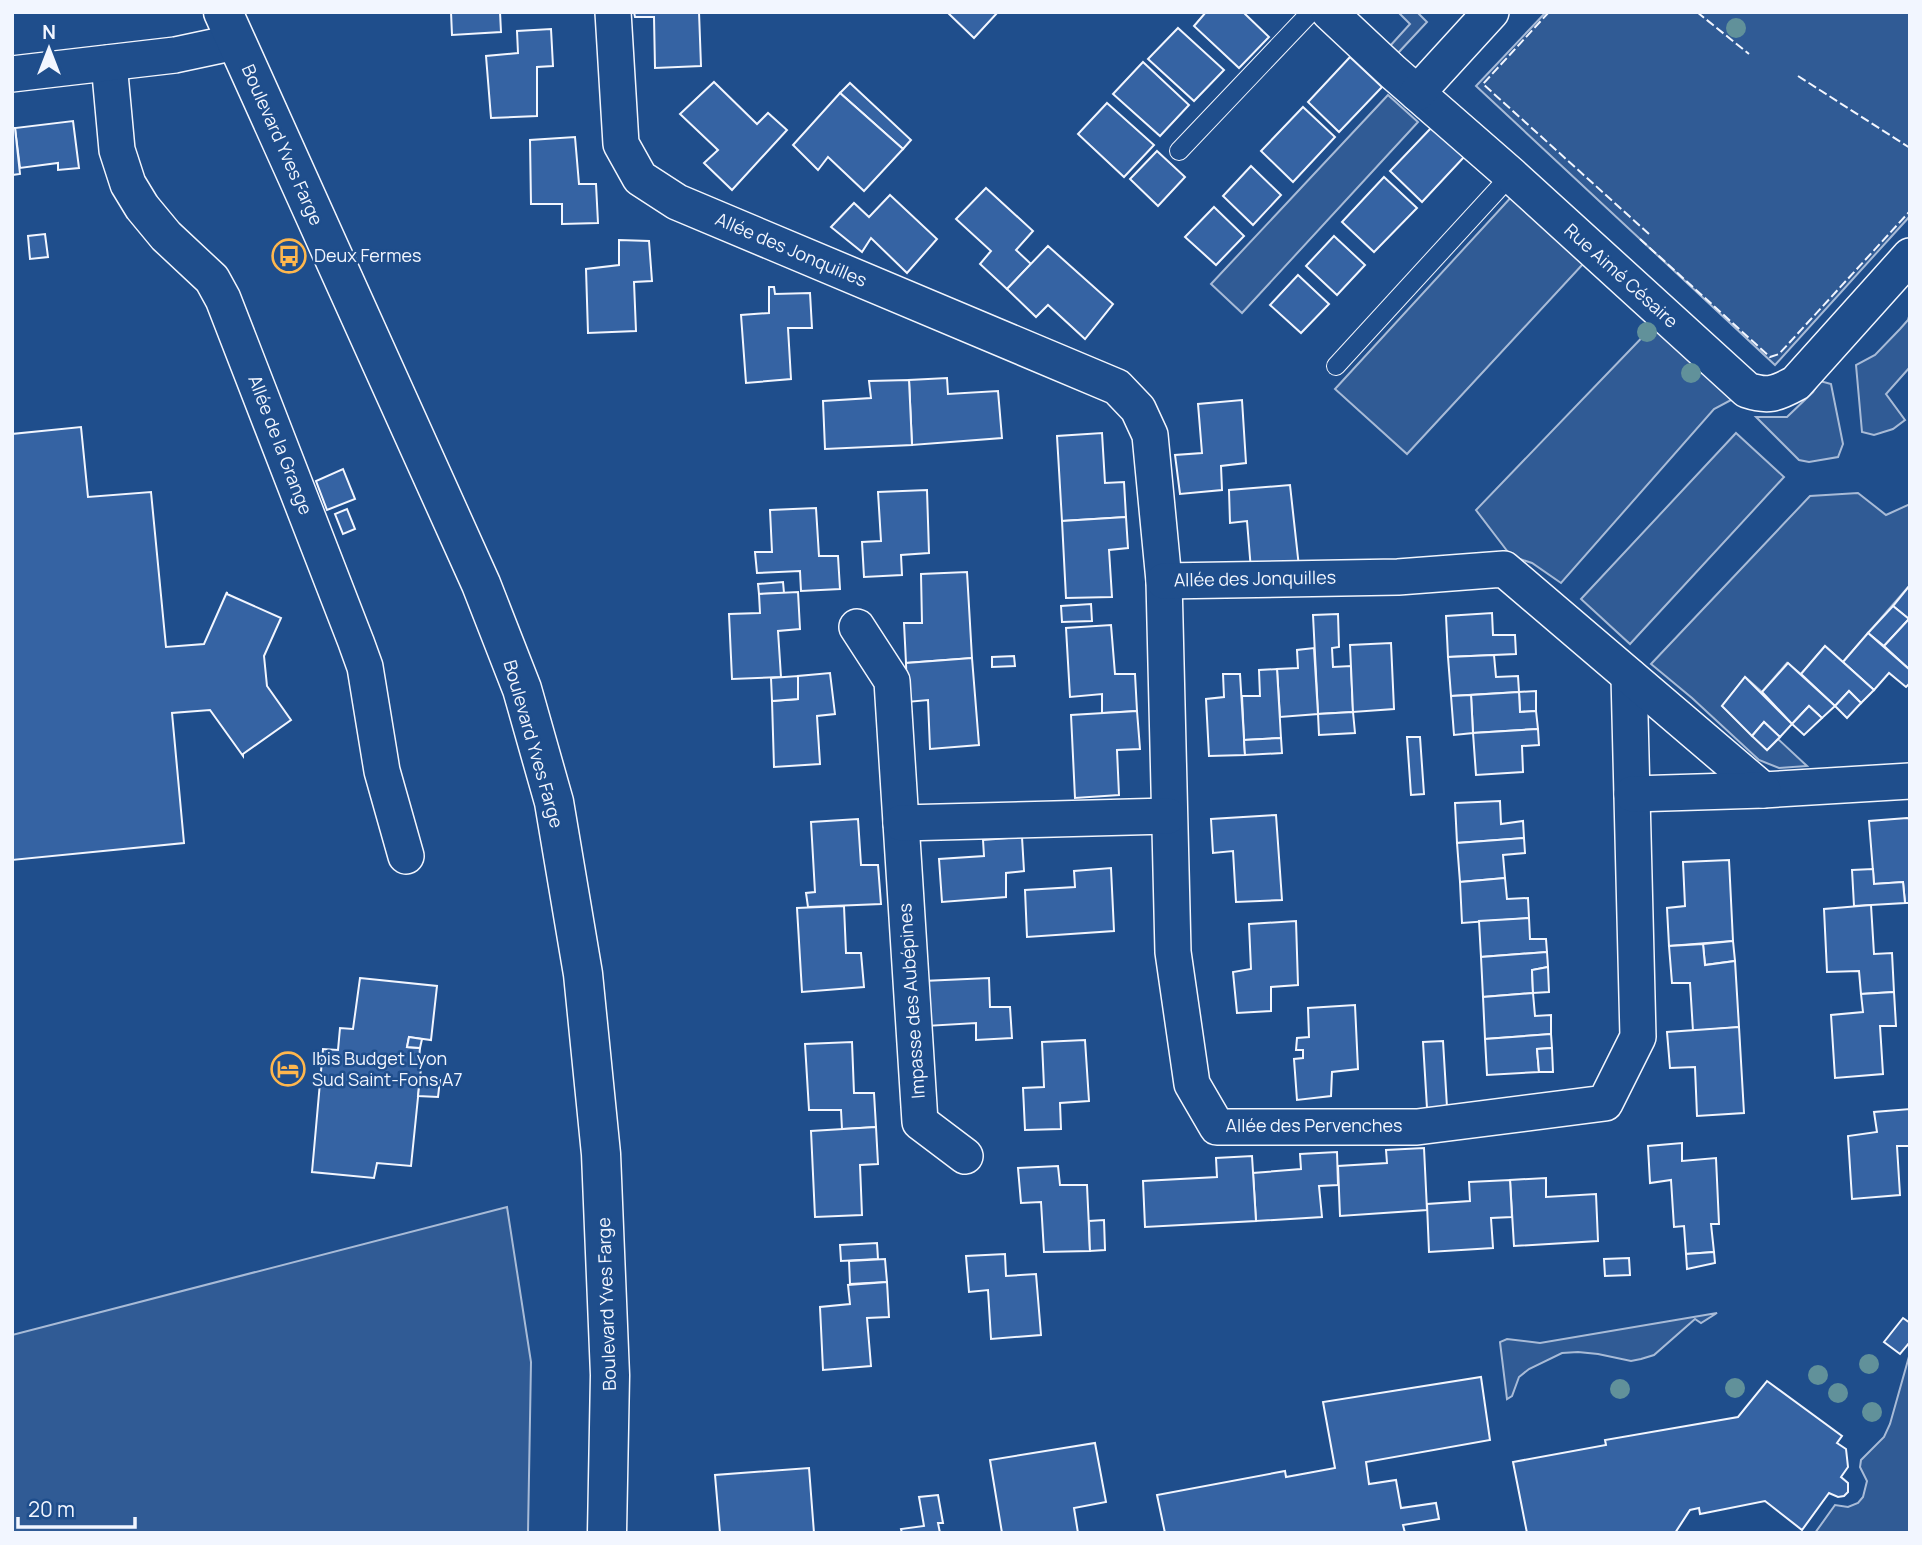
<svg xmlns="http://www.w3.org/2000/svg" width="1922" height="1545" viewBox="0 0 1922 1545" font-family="Manrope,sans-serif">
<rect width="100%" height="100%" fill="#1f4e8c"/>
<g fill="#305b95" stroke="#a8bbd7" stroke-width="2">
<polygon points="1398,12 1417,12 1427,22 1398,53 1390,46 1410,24"/>
<polygon points="1546,12 1910,12 1910,216 1775,365 1476,86"/>
<polygon points="1388,95 1418,122 1242,313 1211,284"/>
<polygon points="1514,194 1583,264 1407,454 1335,389"/>
<polygon points="1910,313 1910,367 1886,394 1905,420 1893,429 1874,435 1862,432 1856,365 1875,355 1900,329 1908,320"/>
<polygon points="1655,324 1733,399 1714,409 1561,583 1532,563 1511,556 1476,510"/>
<polygon points="1820,381 1831,384 1843,444 1838,457 1809,462 1799,460 1756,417 1787,417 1813,392"/>
<polygon points="1736,433 1784,477 1630,644 1581,599"/>
<polygon points="1858,493 1886,515 1910,504 1910,585 1843,662 1825,646 1801,674 1787,663 1762,692 1745,677 1722,706 1767,750 1778,739 1807,766 1779,768 1759,760 1692,698 1651,664 1810,496"/>
<polygon points="507,1207 531,1362 528,1533 12,1533 12,1335"/>
<polygon points="1717,1313 1701,1323 1695,1319 1654,1355 1641,1359 1631,1361 1598,1354 1578,1352 1562,1353 1529,1369 1519,1377 1512,1396 1507,1399 1500,1342 1507,1339 1540,1343"/>
<polygon points="1910,1353 1910,1533 1815,1533 1835,1505 1848,1507 1858,1503 1863,1497 1867,1481 1860,1467 1861,1460 1884,1437 1890,1424"/>
</g>
<g fill="#3563a3" stroke="#f2f6ff" stroke-width="2">
<polygon points="451,12 500,12 501,32 452,35"/>
<polygon points="634,12 699,12 701,66 655,68 654,17 635,17"/>
<polygon points="947,12 998,12 974,38"/>
<polygon points="1206,12 1243,12 1269,37 1239,68 1194,26"/>
<polygon points="1178,28 1224,70 1194,101 1148,59"/>
<polygon points="551,29 553,66 537,67 537,116 491,118 486,56 518,53 517,31"/>
<polygon points="1350,57 1382,87 1339,132 1308,102"/>
<polygon points="1143,62 1189,105 1160,136 1113,94"/>
<polygon points="714,82 757,124 768,113 787,130 732,190 704,163 718,150 680,114"/>
<polygon points="850,83 911,140 903,149 840,93"/>
<polygon points="840,93 903,149 864,191 828,157 818,170 793,145"/>
<polygon points="1107,103 1154,145 1124,177 1078,134"/>
<polygon points="1303,107 1335,137 1293,182 1261,151"/>
<polygon points="73,121 79,168 58,170 58,163 20,168 15,128"/>
<polygon points="1432,127 1464,157 1422,202 1390,171"/>
<polygon points="12,128 15,128 20,174 12,175"/>
<polygon points="575,137 579,184 596,184 598,223 562,224 562,204 531,204 530,140"/>
<polygon points="1157,151 1185,177 1158,206 1130,179"/>
<polygon points="1251,166 1281,195 1253,225 1223,196"/>
<polygon points="1384,177 1417,208 1374,252 1342,222"/>
<polygon points="986,188 1033,231 1016,250 1031,264 1007,289 980,264 991,251 956,219"/>
<polygon points="890,195 937,239 907,273 871,238 862,252 831,227 854,203 869,217"/>
<polygon points="1214,207 1244,236 1216,265 1185,237"/>
<polygon points="45,234 48,257 30,259 28,236"/>
<polygon points="1334,236 1365,265 1337,295 1306,266"/>
<polygon points="619,240 649,241 652,281 634,282 636,331 588,333 586,269 619,265"/>
<polygon points="1048,246 1113,304 1085,339 1048,305 1036,317 1007,289"/>
<polygon points="1298,275 1329,304 1301,333 1270,305"/>
<polygon points="769,287 774,287 775,294 810,293 812,328 788,328 791,379 746,383 741,315 769,313"/>
<polygon points="947,378 948,394 998,391 1002,438 912,445 909,380"/>
<polygon points="909,380 912,445 825,449 823,401 871,398 869,381"/>
<polygon points="1242,400 1246,463 1221,466 1222,490 1180,494 1175,455 1202,453 1198,404"/>
<polygon points="81,427 88,497 151,492 166,647 204,644 227,592 227,594 281,618 264,656 267,686 291,720 243,754 243,756 210,710 172,713 184,843 12,860 12,434"/>
<polygon points="1102,433 1105,483 1124,482 1126,517 1062,521 1057,436"/>
<polygon points="343,469 355,499 327,510 316,481"/>
<polygon points="1290,485 1299,567 1251,570 1247,521 1230,523 1229,490"/>
<polygon points="927,490 929,553 901,555 902,575 864,577 862,542 881,541 878,492"/>
<polygon points="816,508 819,556 838,556 840,589 801,591 800,571 757,573 755,552 772,552 770,510"/>
<polygon points="347,509 355,529 343,534 335,514"/>
<polygon points="1126,517 1128,548 1109,550 1112,597 1066,598 1062,521"/>
<polygon points="967,572 972,658 906,663 904,623 922,623 921,574"/>
<polygon points="783,582 784,593 759,594 758,584"/>
<polygon points="1910,585 1910,618 1909,619 1893,606"/>
<polygon points="798,592 800,629 778,631 781,677 732,679 729,614 760,613 759,594"/>
<polygon points="1091,604 1092,621 1062,622 1061,606"/>
<polygon points="1893,606 1909,619 1884,646 1868,633"/>
<polygon points="1492,613 1493,635 1515,635 1516,654 1448,657 1446,616"/>
<polygon points="1338,614 1339,647 1332,648 1333,667 1351,666 1353,712 1318,714 1313,615"/>
<polygon points="1909,619 1910,620 1910,670 1884,646"/>
<polygon points="1111,625 1115,674 1135,674 1137,711 1102,713 1102,694 1070,697 1066,628"/>
<polygon points="1868,633 1910,670 1910,683 1906,687 1889,673 1874,690 1843,662"/>
<polygon points="1391,643 1394,709 1353,712 1350,645"/>
<polygon points="1825,646 1874,690 1861,703 1849,691 1835,706 1801,674"/>
<polygon points="1314,648 1318,714 1280,717 1277,669 1298,668 1297,650"/>
<polygon points="1494,655 1496,677 1518,676 1519,692 1451,696 1448,657"/>
<polygon points="1014,656 1015,666 992,667 992,657"/>
<polygon points="972,658 979,745 930,749 928,700 907,702 906,663"/>
<polygon points="1788,663 1835,706 1822,718 1809,706 1792,724 1762,692"/>
<polygon points="1277,669 1281,738 1244,740 1242,696 1260,696 1259,670"/>
<polygon points="830,673 835,714 817,716 820,764 774,767 772,701 798,699 798,676"/>
<polygon points="1223,674 1240,674 1245,755 1209,756 1206,699 1224,697"/>
<polygon points="798,676 798,699 772,701 771,678"/>
<polygon points="1745,677 1792,724 1780,737 1764,722 1752,736 1722,706"/>
<polygon points="1536,691 1536,711 1520,712 1519,692"/>
<polygon points="1849,691 1861,703 1847,718 1835,706"/>
<polygon points="1519,692 1520,712 1536,711 1538,729 1473,733 1471,695"/>
<polygon points="1471,695 1473,733 1454,735 1451,696"/>
<polygon points="1809,706 1822,718 1804,735 1792,724"/>
<polygon points="1137,711 1140,749 1117,750 1119,795 1075,798 1071,715"/>
<polygon points="1353,712 1355,733 1319,735 1318,714"/>
<polygon points="1764,722 1780,737 1767,750 1752,736"/>
<polygon points="1538,729 1539,745 1522,746 1523,772 1476,775 1473,733"/>
<polygon points="1407,737 1420,737 1424,794 1411,795"/>
<polygon points="1281,738 1282,753 1245,755 1244,740"/>
<polygon points="1500,801 1501,824 1523,821 1524,838 1457,843 1455,803"/>
<polygon points="1276,815 1282,900 1236,902 1233,851 1213,853 1211,819"/>
<polygon points="1907,818 1910,819 1910,903 1905,903 1903,882 1874,884 1869,821"/>
<polygon points="858,819 861,865 878,865 881,904 808,907 806,893 815,892 811,822"/>
<polygon points="1022,837 1024,871 1006,873 1006,897 942,902 939,859 984,856 983,840"/>
<polygon points="1524,838 1525,853 1503,855 1505,878 1460,882 1457,843"/>
<polygon points="1729,860 1733,941 1669,946 1667,908 1685,906 1683,862"/>
<polygon points="1111,868 1114,931 1027,937 1025,890 1075,887 1074,871"/>
<polygon points="1873,869 1874,884 1903,882 1905,903 1854,906 1852,870"/>
<polygon points="1505,878 1507,899 1528,898 1529,918 1462,923 1460,882"/>
<polygon points="1871,905 1874,954 1892,953 1894,992 1861,994 1859,971 1827,972 1824,909"/>
<polygon points="844,906 846,953 861,953 864,987 802,992 797,908"/>
<polygon points="1529,918 1530,939 1546,939 1547,952 1481,957 1479,921"/>
<polygon points="1296,921 1298,985 1271,987 1271,1011 1237,1013 1233,972 1251,969 1249,924"/>
<polygon points="1733,941 1735,961 1705,965 1703,944"/>
<polygon points="1703,944 1705,965 1735,961 1739,1027 1693,1031 1690,983 1672,983 1669,946"/>
<polygon points="1547,952 1548,967 1532,970 1533,993 1483,997 1481,957"/>
<polygon points="1548,967 1549,992 1533,993 1532,970"/>
<polygon points="360,978 437,986 431,1040 409,1037 407,1047 420,1048 419,1058 422,1058 411,1166 377,1163 374,1178 312,1172 323,1049 338,1050 340,1028 353,1029"/>
<polygon points="989,978 990,1007 1010,1007 1012,1038 976,1040 976,1023 926,1026 923,981"/>
<polygon points="1894,992 1896,1026 1880,1026 1883,1074 1835,1078 1831,1015 1863,1012 1861,994"/>
<polygon points="1533,993 1535,1016 1551,1015 1551,1034 1485,1039 1483,997"/>
<polygon points="1355,1005 1358,1069 1332,1072 1331,1096 1297,1100 1294,1059 1303,1058 1303,1050 1296,1050 1297,1038 1309,1037 1308,1008"/>
<polygon points="1739,1027 1744,1113 1697,1116 1695,1067 1670,1068 1667,1032"/>
<polygon points="1551,1034 1552,1048 1537,1049 1539,1072 1487,1075 1485,1039"/>
<polygon points="409,1037 422,1039 420,1048 407,1047"/>
<polygon points="1085,1040 1089,1101 1060,1103 1061,1129 1025,1130 1023,1088 1044,1087 1042,1042"/>
<polygon points="1443,1041 1447,1107 1427,1108 1423,1042"/>
<polygon points="852,1042 854,1093 874,1093 876,1127 842,1129 841,1110 809,1110 805,1044"/>
<polygon points="1552,1048 1553,1072 1539,1072 1537,1049"/>
<polygon points="420,1078 440,1080 438,1097 418,1096"/>
<polygon points="1910,1109 1910,1146 1897,1146 1900,1195 1852,1199 1848,1136 1877,1132 1874,1112"/>
<polygon points="876,1127 878,1164 860,1165 862,1215 815,1217 811,1131"/>
<polygon points="1682,1143 1682,1161 1716,1158 1719,1224 1711,1224 1714,1252 1686,1254 1684,1226 1674,1227 1671,1180 1650,1183 1648,1146"/>
<polygon points="1424,1148 1427,1210 1340,1216 1338,1166 1387,1163 1386,1150"/>
<polygon points="1337,1152 1338,1185 1319,1186 1322,1217 1256,1221 1253,1173 1301,1169 1300,1154"/>
<polygon points="1252,1156 1256,1221 1145,1227 1143,1181 1217,1177 1216,1158"/>
<polygon points="1058,1166 1060,1185 1087,1185 1090,1251 1044,1252 1041,1202 1021,1203 1018,1168"/>
<polygon points="1546,1178 1546,1197 1596,1194 1598,1241 1514,1246 1510,1180"/>
<polygon points="1510,1180 1512,1217 1491,1218 1493,1248 1429,1252 1427,1204 1470,1201 1469,1182"/>
<polygon points="1104,1220 1105,1250 1090,1251 1089,1221"/>
<polygon points="877,1243 878,1259 841,1261 840,1245"/>
<polygon points="1714,1252 1715,1263 1687,1269 1686,1254"/>
<polygon points="1005,1254 1006,1276 1036,1274 1041,1335 991,1339 988,1290 969,1292 966,1256"/>
<polygon points="1629,1258 1630,1275 1605,1276 1604,1259"/>
<polygon points="885,1259 887,1282 850,1284 849,1261"/>
<polygon points="887,1282 889,1317 867,1318 871,1366 823,1370 820,1307 850,1304 848,1285"/>
<polygon points="1903,1318 1910,1323 1910,1342 1900,1354 1884,1342"/>
<polygon points="1481,1377 1490,1440 1366,1462 1369,1484 1396,1480 1401,1508 1436,1503 1439,1519 1403,1525 1405,1533 1165,1533 1157,1495 1285,1471 1286,1477 1335,1468 1323,1402"/>
<polygon points="1767,1381 1842,1436 1837,1443 1846,1449 1848,1467 1841,1477 1848,1483 1848,1492 1844,1496 1838,1497 1829,1493 1802,1530 1765,1501 1700,1514 1699,1508 1690,1510 1675,1533 1527,1533 1513,1462 1606,1445 1605,1440 1738,1417"/>
<polygon points="1095,1443 1106,1502 1074,1508 1078,1533 1002,1533 990,1460"/>
<polygon points="809,1468 814,1533 720,1533 715,1475"/>
<polygon points="938,1495 943,1523 938,1523 940,1533 902,1533 901,1529 924,1526 919,1497"/>
</g>
<g fill="none" stroke-linecap="round" stroke-linejoin="round">
<defs>
<g id="service">
<polyline points="1179,151 1311,12"/>
<polyline points="1336,366 1511,175"/>
</g>
<g id="minor">
<polyline points="613,12 621,144 640,178 677,202 1117,387 1138,409 1150,435 1164,581 1173,952 1192,1084 1217,1127 1417,1127 1605,1103 1638,1037 1629,676"/>
<path d="M1329,12L1393,72L1511,175L1747,390C1768,397 1776,394 1796,383L1910,256"/>
<polyline points="109,63 117,150 128,184 142,207 166,236 212,279 223,299 356,642 365,667 382,771 406,856"/>
<polyline points="12,74 175,55 236,42"/>
<polyline points="1417,93 1491,12"/>
<polyline points="1164,581 1398,577 1504,569 1763,790 1910,781"/>
<polyline points="857,627 892,681 920,1122 965,1156"/>
<polyline points="1632,794 1763,790"/>
<polyline points="901,823 1168,816"/>
</g>
<polyline id="primary" points="223,12 481,584 522,689 554,802 583,974 601,1154 610,1375 607,1533"/>
</defs>
<use href="#service" stroke="#f2f6ff" stroke-width="20"/>
<use href="#minor" stroke="#f2f6ff" stroke-width="38"/>
<use href="#primary" stroke="#f2f6ff" stroke-width="41"/>
<use href="#service" stroke="#1f4e8c" stroke-width="18"/>
<use href="#minor" stroke="#1f4e8c" stroke-width="35"/>
<use href="#primary" stroke="#1f4e8c" stroke-width="38"/>
<g stroke="#f2f6ff" stroke-width="2" stroke-dasharray="9 3.5" stroke-linecap="butt">
<polyline points="1549,12 1483,84 1649,234"/>
<polyline points="1697,12 1749,54"/>
<polyline points="1798,76 1910,148"/>
<polyline points="1640,239 1770,357 1779,354 1910,211"/>
</g>
</g>
<g fill="#61919a">
<circle cx="1736" cy="28" r="10"/>
<circle cx="1647" cy="332" r="10"/>
<circle cx="1691" cy="373" r="10"/>
<circle cx="1869" cy="1364" r="10"/>
<circle cx="1818" cy="1375" r="10"/>
<circle cx="1735" cy="1388" r="10"/>
<circle cx="1620" cy="1389" r="10"/>
<circle cx="1838" cy="1393" r="10"/>
<circle cx="1872" cy="1412" r="10"/>
</g>
<defs>
<symbol id="bus-ring" viewBox="-11 -11 22 22"><circle r="9.5" fill="#1f4e8c" stroke="#ffb74d" stroke-width="1.5"/><path d="M-5-6H5V4H4V6H2V4H-2V6H-4V4H-5ZM-3.5-4V0h7V-4ZM-3.5 1.2v1.5H-2V1.2ZM2 1.2v1.5H3.5V1.2Z" fill="#ffb74d"/></symbol>
<symbol id="hotel-ring" viewBox="-11 -11 22 22"><circle r="9.5" fill="#1f4e8c" stroke="#ffb74d" stroke-width="1.5"/><path d="M-6-4.5h1.5V1H6V5H4.5V3h-9V5H-6ZM-4 0a1.8 1.8 0 1 1 3.6 0ZM.5 0V-2.5h3Q6-2.5 6 0Z" fill="#ffb74d"/></symbol>
</defs>
<g fill-rule="evenodd">
<use href="#bus-ring" x="270" y="237" width="38" height="38"/>
<use href="#hotel-ring" x="269" y="1050" width="38" height="38"/>
</g>
<g text-anchor="middle" stroke-width="5" stroke-linejoin="round" paint-order="stroke">
<g font-size="18" fill="#f2f6ff" stroke="#1f4e8c">
<text transform="translate(282 145) rotate(66)" y="6">Boulevard Yves Farge</text>
<text transform="translate(791 250) rotate(23)" y="6">Allée des Jonquilles</text>
<text transform="translate(1621 276) rotate(42)" y="6">Rue Aimé Césaire</text>
<text transform="translate(280 445) rotate(69)" y="6">Allée de la Grange</text>
<text transform="translate(1255 579) rotate(-1)" y="6">Allée des Jonquilles</text>
<text transform="translate(533 744) rotate(74)" y="6">Boulevard Yves Farge</text>
<text transform="translate(912 1001) rotate(-94)" y="6">Impasse des Aubépines</text>
<text x="1314" y="1132">Allée des Pervenches</text>
<text transform="translate(607 1304) rotate(-92)" y="6">Boulevard Yves Farge</text>
</g>
<g font-size="18" fill="#f2f6ff" stroke="#1f4e8c" text-anchor="start">
<text x="314" y="262">Deux Fermes</text>
<text x="312" y="1065">Ibis Budget Lyon<tspan x="312" dy="21">Sud Saint-Fons A7</tspan></text>
</g>
</g>
<rect width="1922" height="1545" fill="none" stroke="#f2f6ff" stroke-width="28"/>
<g transform="translate(49 49)" stroke="#1f4e8c" stroke-width="5" paint-order="stroke">
<path d="M0-5L12 26L0 18L-12 26Z" fill="#f2f6ff"/>
<text y="-10" font-size="19" font-weight="bold" text-anchor="middle" fill="#f2f6ff">N</text>
</g>
<path d="M18 1517v10h117v-10" fill="none" stroke="#f2f6ff" stroke-width="3.5"/>
<text x="28" y="1517" font-size="21" fill="#f2f6ff" stroke="#1f4e8c" stroke-width="5" paint-order="stroke">20 m</text>
</svg>
